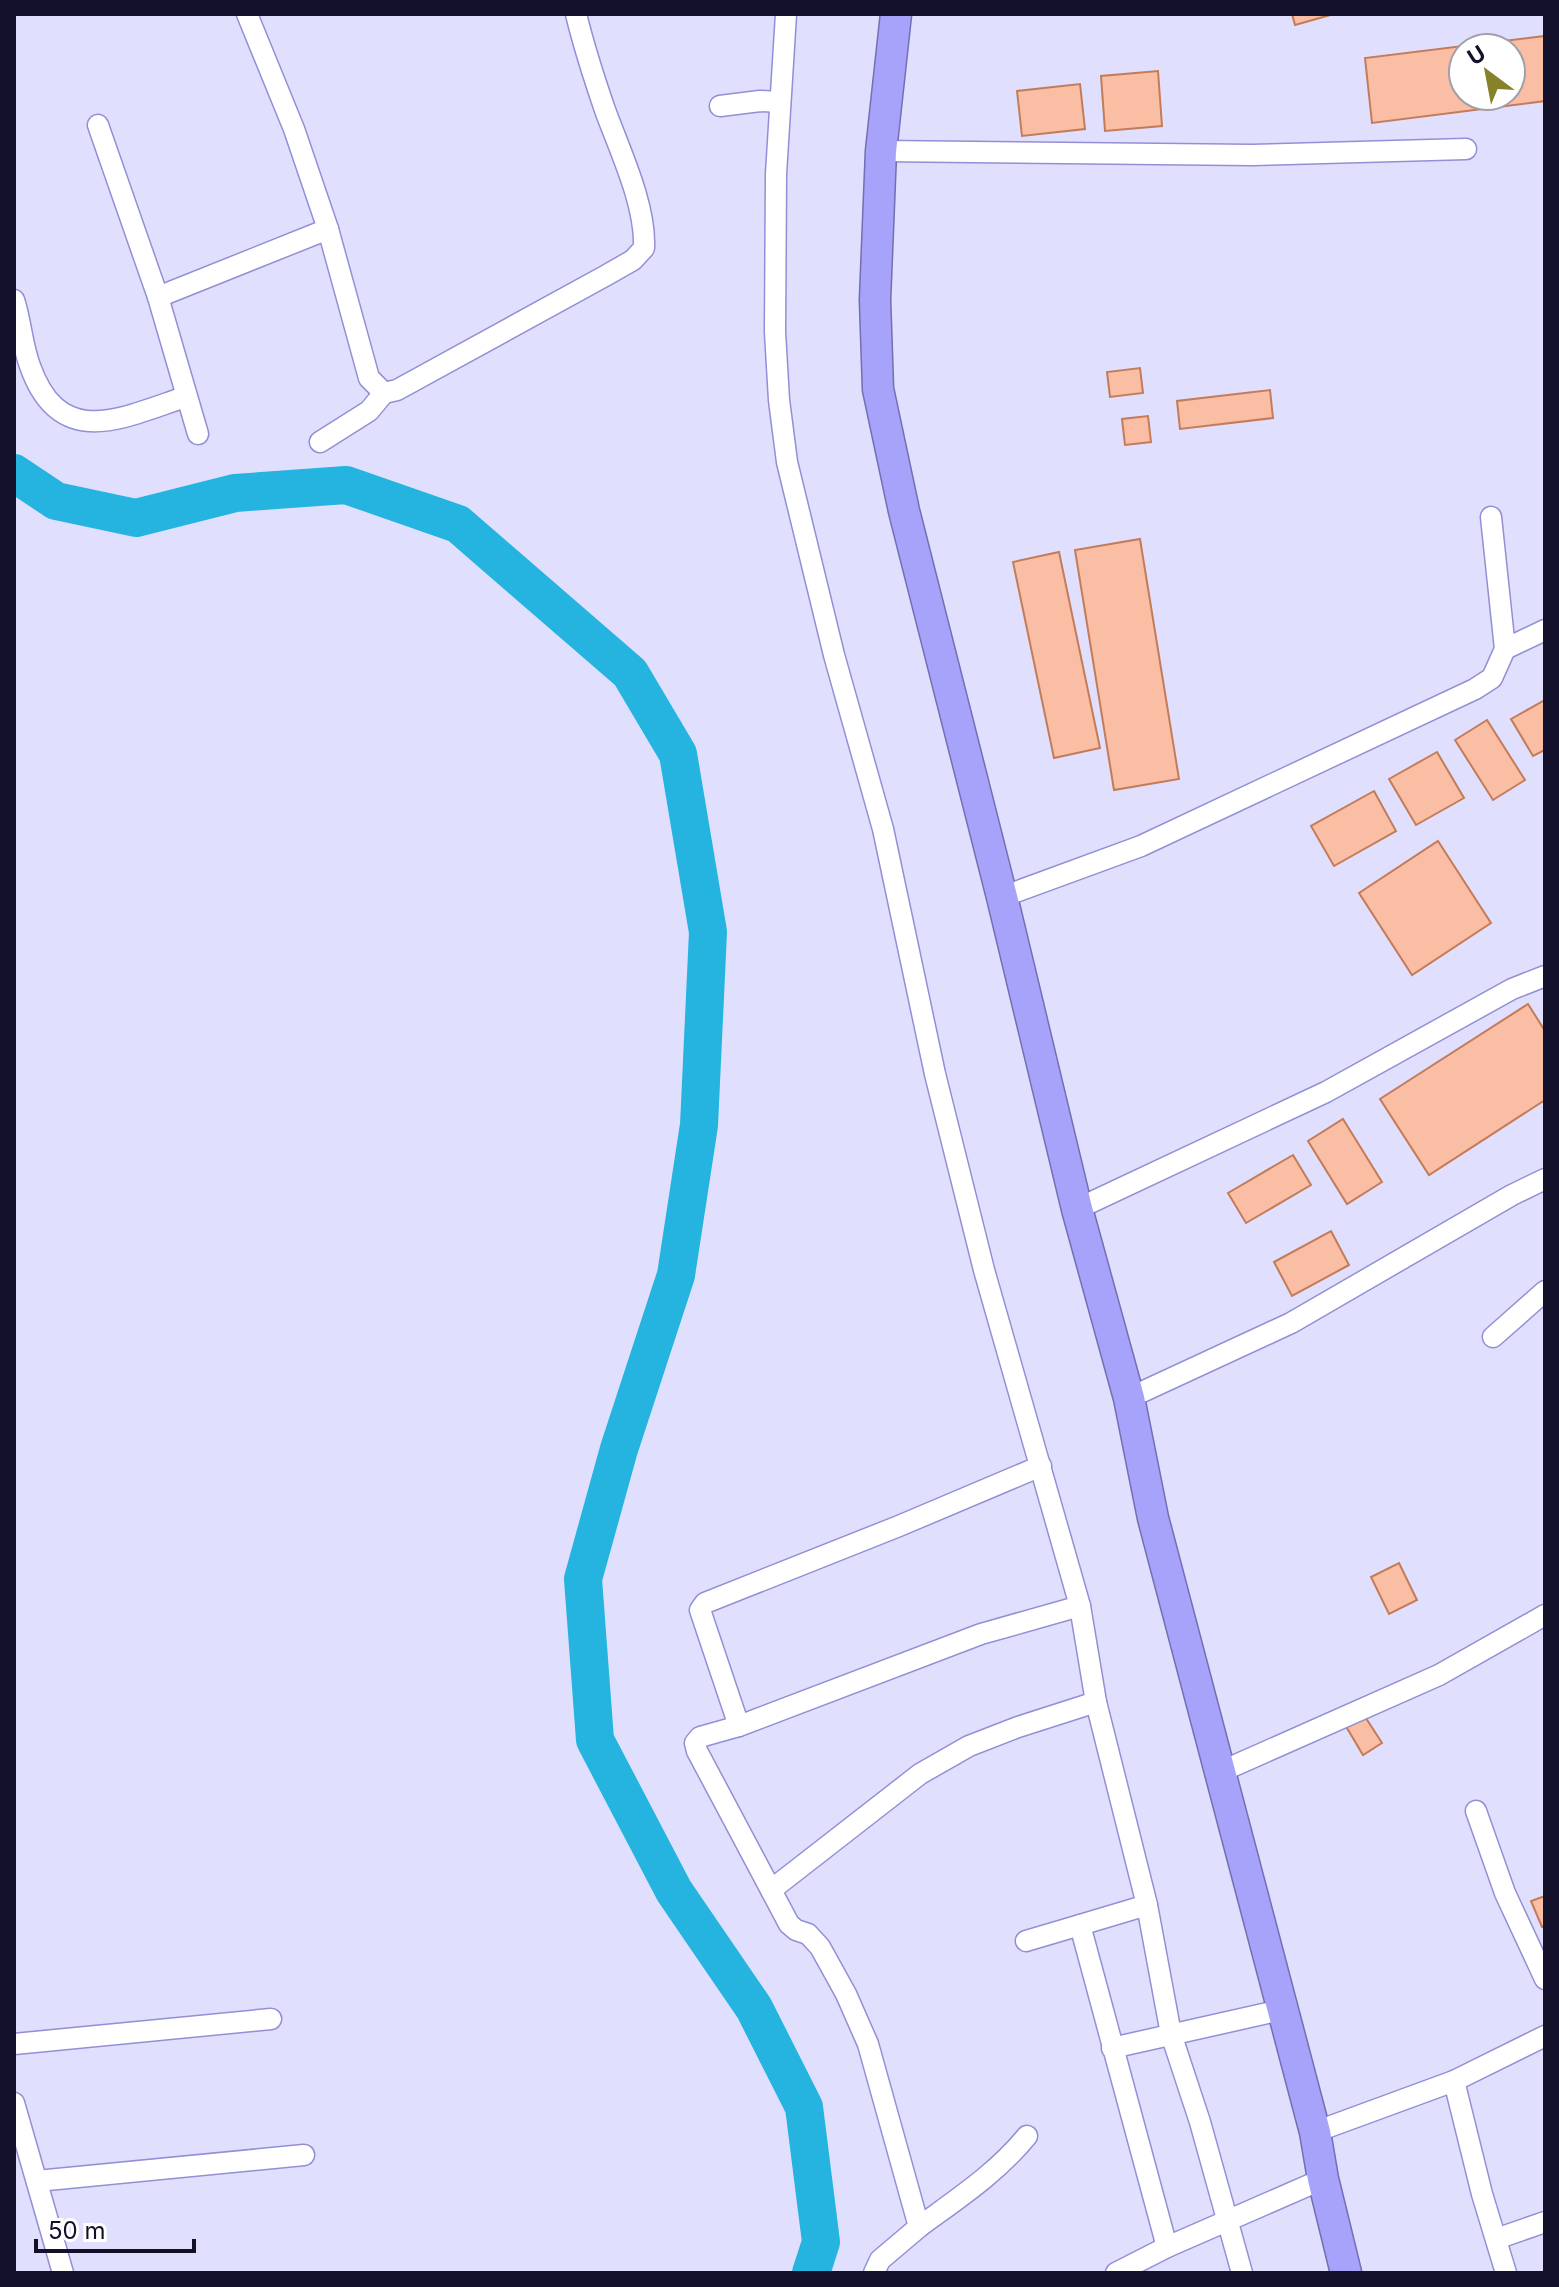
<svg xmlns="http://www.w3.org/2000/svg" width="1559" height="2287" viewBox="0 0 1559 2287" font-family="Inter,sans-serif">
<rect width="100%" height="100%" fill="#e0e0fe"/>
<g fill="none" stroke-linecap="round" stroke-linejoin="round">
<polyline stroke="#25b3e0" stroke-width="38" points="14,473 56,501 136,518 235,493 346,485 458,524 630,673 678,754 708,932 699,1125 676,1275 619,1449 583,1579 595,1740 674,1891 754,2008 804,2107 821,2242 811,2273"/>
</g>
<g fill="#f9bea3" stroke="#c47b59" stroke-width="2" fill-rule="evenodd">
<polygon points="1292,14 1334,14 1295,25"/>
<path d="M1545,36V101L1372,123L1365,58ZM1463,48H1511V96H1463Z"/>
<polygon points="1158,71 1162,126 1105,131 1101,76"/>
<polygon points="1080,84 1085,129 1022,136 1017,91"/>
<polygon points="1140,368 1143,393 1110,397 1107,372"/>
<polygon points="1270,390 1273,418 1180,429 1177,401"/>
<polygon points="1148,416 1151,442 1125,445 1122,419"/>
<polygon points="1140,539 1179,779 1114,790 1075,550"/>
<polygon points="1059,552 1100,748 1054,758 1013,562"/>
<polygon points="1545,700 1545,750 1533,756 1511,719"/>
<polygon points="1487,720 1525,780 1493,800 1455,740"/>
<polygon points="1437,752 1464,798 1416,825 1389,779"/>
<polygon points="1374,791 1396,831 1334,866 1311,826"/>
<polygon points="1438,841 1491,923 1412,975 1359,893"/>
<polygon points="1528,1004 1545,1031 1545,1100 1429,1175 1380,1099"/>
<polygon points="1343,1119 1382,1182 1347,1204 1308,1141"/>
<polygon points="1293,1155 1311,1185 1246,1223 1228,1193"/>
<polygon points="1331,1231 1349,1265 1292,1296 1274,1262"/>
<polygon points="1399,1563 1417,1600 1389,1614 1371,1577"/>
<polygon points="1362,1712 1382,1743 1363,1755 1344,1723"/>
<polygon points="1545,1896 1545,1926 1542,1927 1531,1901"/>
</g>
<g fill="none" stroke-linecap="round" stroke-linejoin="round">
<defs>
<g id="minor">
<polyline points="247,14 294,129 328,229 369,378 384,393"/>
<polyline points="786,14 776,174 775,332 779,400 787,462 834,655 883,829 935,1074 984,1270 1080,1606 1096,1702 1147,1905 1171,2034 1200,2122 1242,2273"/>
<polyline points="720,106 760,101 780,102"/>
<polyline points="98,125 158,297 328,229"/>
<polyline points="881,151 1252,155 1466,149"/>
<polyline points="158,297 198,434"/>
<path d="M14,300C21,321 22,345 30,366C60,451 122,418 185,397"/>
<path d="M320,442L369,411L384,393L397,390L605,276L633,260L644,248C646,205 620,151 605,110C594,78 584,47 576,14"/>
<polyline points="1505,649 1545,630"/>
<polyline points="1002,897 1141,846 1475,689 1492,678 1505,649 1491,517"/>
<polyline points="1077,1209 1326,1092 1512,989 1545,976"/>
<polyline points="1493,1337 1545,1291"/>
<polyline points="1129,1398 1291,1323 1512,1195 1545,1179"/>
<polyline points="1041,1466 899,1526 705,1603 700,1610 739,1726 981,1634 1080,1606"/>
<polyline points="739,1726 700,1737 695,1743 697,1751 789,1924 796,1930 808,1934 820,1947 846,1994 868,2044 919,2227 880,2260 874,2273"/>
<polyline points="1220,1772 1439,1675 1545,1615"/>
<polyline points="1476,1811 1505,1893 1545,1979"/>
<polyline points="771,1890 920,1774 969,1746 1018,1727 1096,1702"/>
<polyline points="1080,1925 1147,1905"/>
<polyline points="1026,1941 1080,1925 1167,2247"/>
<polyline points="14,2044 271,2019"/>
<polyline points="1112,2048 1281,2010"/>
<polyline points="1454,2081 1482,2194 1506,2273"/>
<polyline points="14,2103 63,2273"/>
<polyline points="1315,2132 1454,2081 1545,2036"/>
<polyline points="37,2181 304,2155"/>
<path d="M919,2227C957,2199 997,2173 1027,2136"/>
<polyline points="1496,2239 1545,2222"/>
<polyline points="1116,2273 1167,2247 1323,2179"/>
</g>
<polyline id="highway" points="896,14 881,151 875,300 878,389 904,511 1002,897 1077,1209 1129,1398 1153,1518 1315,2132 1323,2179 1346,2273"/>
</defs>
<use href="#minor" stroke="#938fd5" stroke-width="23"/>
<use href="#highway" stroke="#736fb1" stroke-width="33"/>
<use href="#minor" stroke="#fff" stroke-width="20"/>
<use href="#highway" stroke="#a7a2fa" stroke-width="30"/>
</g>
<rect width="1559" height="2287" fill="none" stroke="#13102a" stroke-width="32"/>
<g transform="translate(1487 72) rotate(328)"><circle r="38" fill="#ffffff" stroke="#a19faa" stroke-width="2"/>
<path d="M0-6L14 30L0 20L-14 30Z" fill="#87822a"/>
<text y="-12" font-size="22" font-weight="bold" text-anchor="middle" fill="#13102a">U</text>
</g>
<path d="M36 2239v12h158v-12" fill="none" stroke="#13102a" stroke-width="4"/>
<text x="48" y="2239" font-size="24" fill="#13102a" stroke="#ffffff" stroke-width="6" paint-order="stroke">50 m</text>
</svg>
